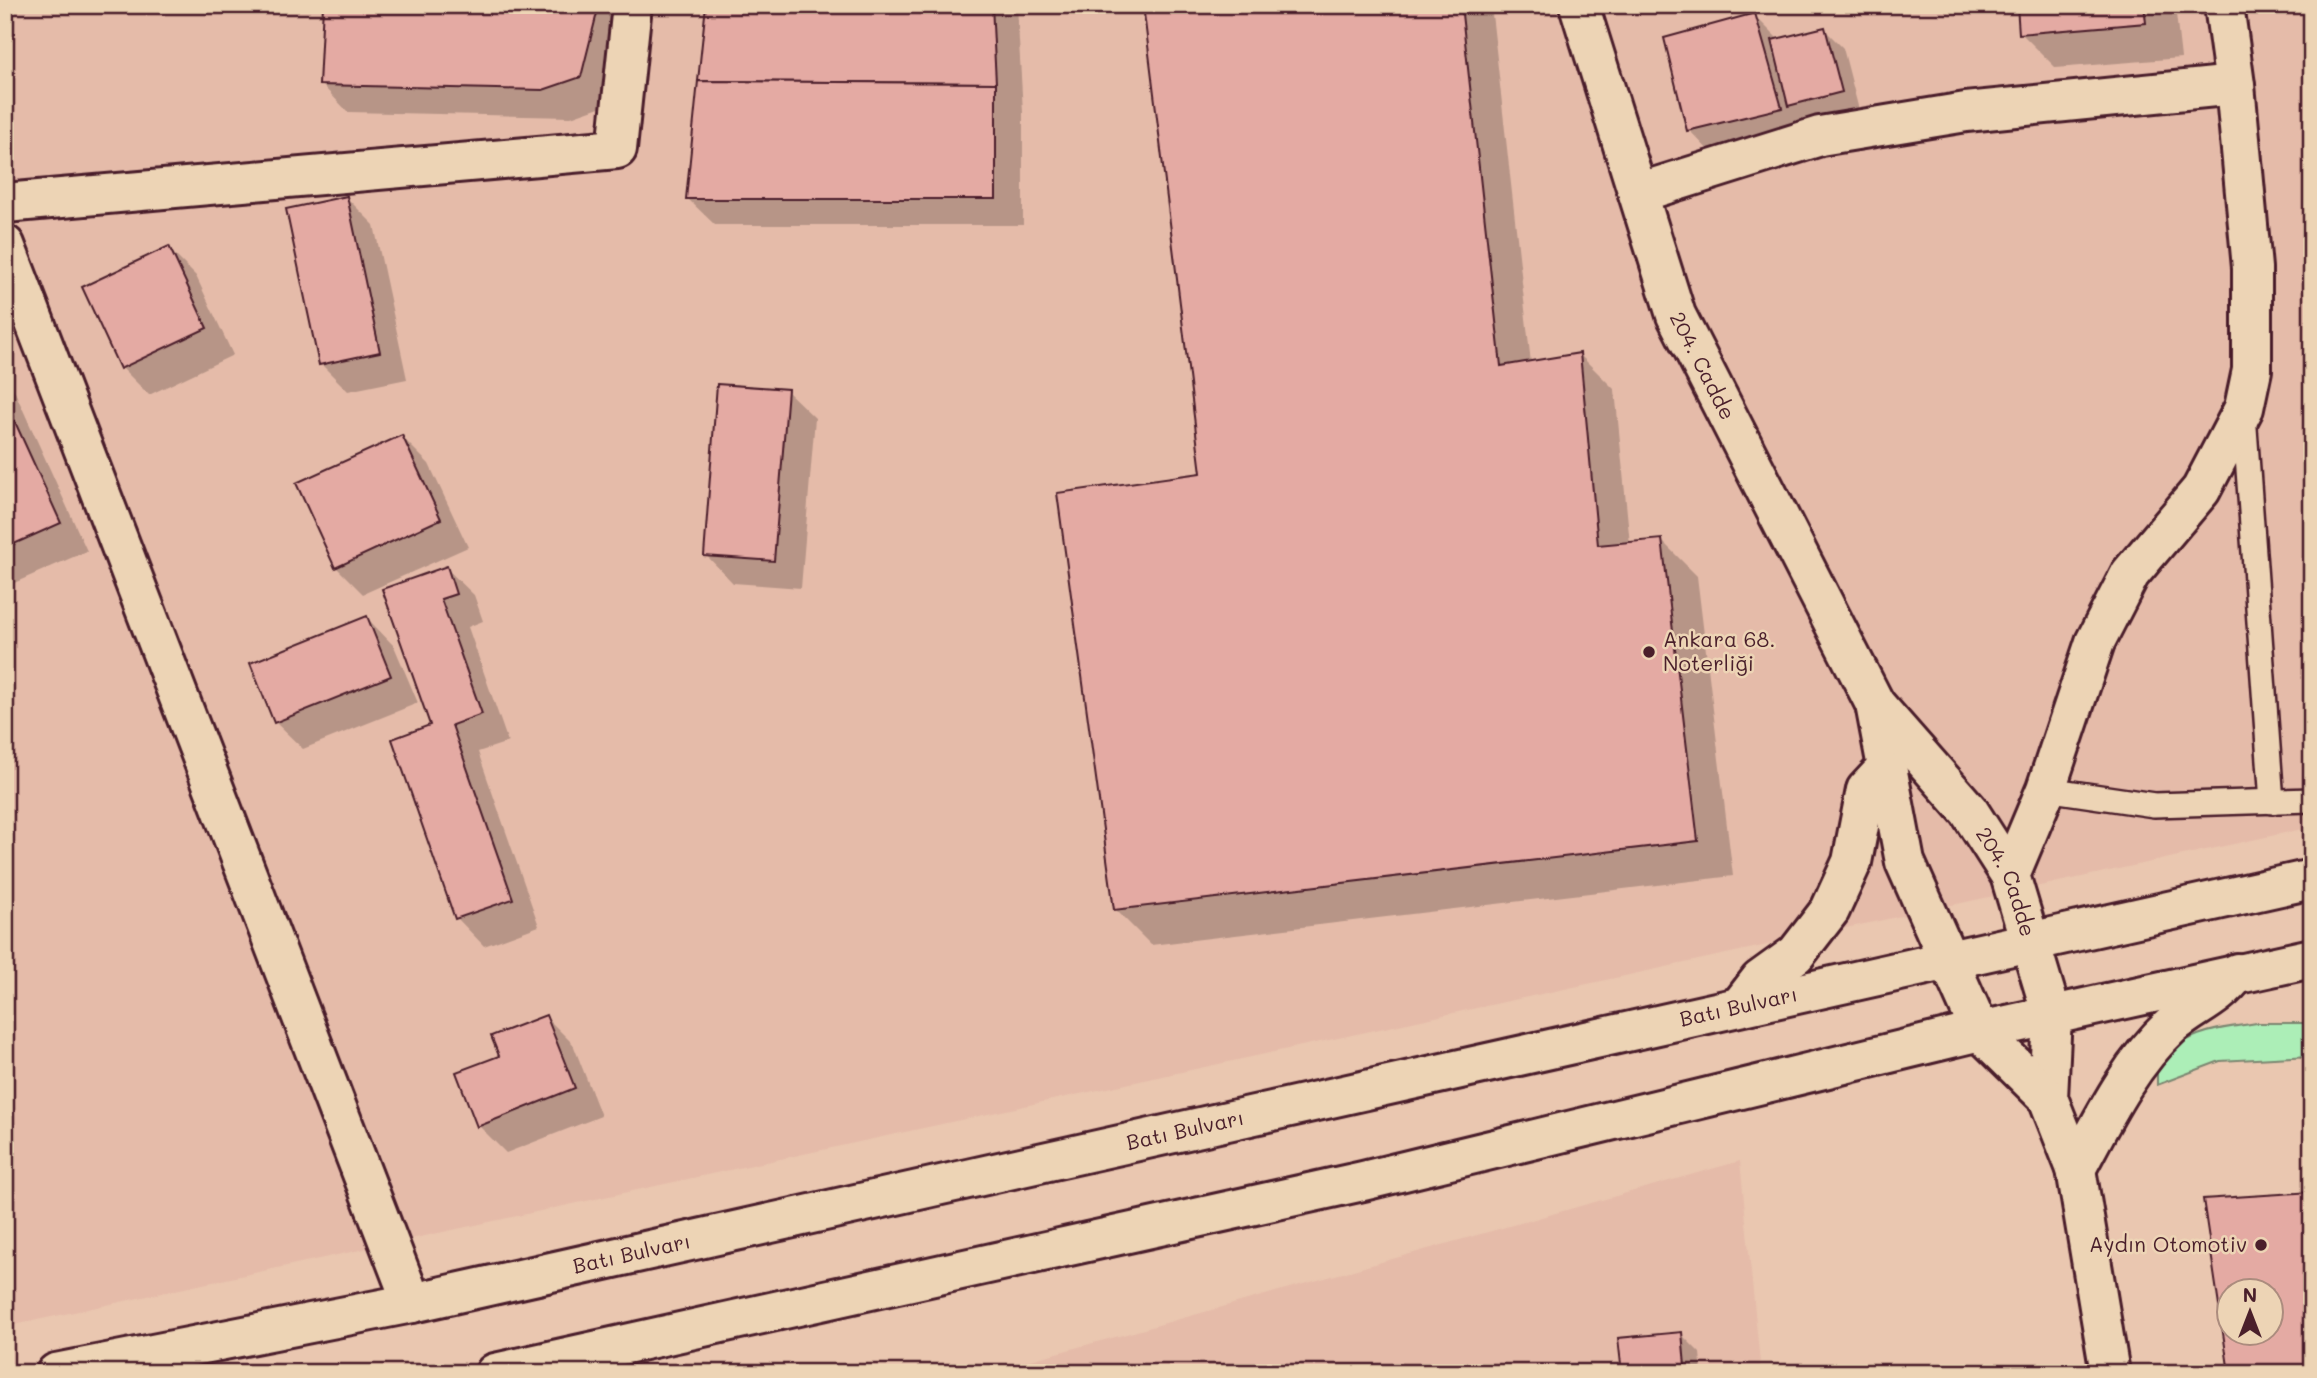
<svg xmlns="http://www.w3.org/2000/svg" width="2317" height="1378" viewBox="0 0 2317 1378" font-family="Mali,sans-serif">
<rect width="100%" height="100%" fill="#eac7b0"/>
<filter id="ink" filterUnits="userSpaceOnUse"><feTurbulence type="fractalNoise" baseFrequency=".0143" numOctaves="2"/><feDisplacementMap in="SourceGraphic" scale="14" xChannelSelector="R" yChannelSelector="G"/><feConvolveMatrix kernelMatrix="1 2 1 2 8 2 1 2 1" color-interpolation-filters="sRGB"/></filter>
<g filter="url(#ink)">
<g fill="#e5bba9">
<polygon points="5,5 2312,5 2312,827 5,1327"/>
<polygon points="1740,1161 1761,1373 983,1373 1130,1333"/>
</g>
<path fill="#aceeb7" stroke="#7b8671" stroke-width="2" d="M2257,1023H2312V1056L2220,1061L2157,1085V1066C2185,1031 2215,1029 2257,1023Z"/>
<g fill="#0003" fill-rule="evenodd">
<polygon points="325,5 634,5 608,104 571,117 348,112 321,84"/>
<polygon points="708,5 1017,5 1023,112 1023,225 715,225 687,198"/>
<polygon points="1145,5 1491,5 1531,363 1580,355 1615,390 1630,544 1662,541 1697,576 1733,876 1151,945 1115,909 1203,475"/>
<polygon points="2018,5 2175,5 2181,58 2056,68 2021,33"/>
<polygon points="1754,15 1779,40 1824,29 1843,48 1859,110 1808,123 1803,118 1808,135 1716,158 1689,130"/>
<polygon points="347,198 374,225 407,379 348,391 321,364"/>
<polygon points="168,248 196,276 233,355 149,395 122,368"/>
<polygon points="5,370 87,551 5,587"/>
<polygon points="787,391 815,418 801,588 733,583 706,555"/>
<polygon points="402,437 429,464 468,547 363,594 336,567"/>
<polygon points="446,568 474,595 483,621 468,627 508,742 478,752 539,926 484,946 457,918 432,727 384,590"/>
<polygon points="367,618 394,646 418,703 303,749 275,722"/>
<polygon points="546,1017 573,1044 601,1116 506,1153 479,1126 501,1057"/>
<path d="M2312,1194V1373H2231L2205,1201ZM2230,1290H2272V1332H2230Z"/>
<polygon points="1681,1334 1700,1353 1702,1373 1624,1373"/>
</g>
<g fill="#e4aaa3" stroke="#4a1f2b" stroke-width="2" fill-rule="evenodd">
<polygon points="323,5 599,5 581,77 543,90 319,85"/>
<polygon points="706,5 992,5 996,83 698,81"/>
<polygon points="1143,5 1461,5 1501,366 1580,353 1598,545 1662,539 1698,841 1114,910 1057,493 1201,473"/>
<polygon points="2017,5 2144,5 2146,23 2019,34"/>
<polygon points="1755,13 1782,108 1687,131 1664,38"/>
<polygon points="1825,27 1842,92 1788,106 1772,40"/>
<polygon points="698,81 996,83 996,199 686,199"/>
<polygon points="347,196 380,352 319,365 286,209"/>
<polygon points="169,246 207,328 120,369 82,287"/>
<polygon points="717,384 788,389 774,561 704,556"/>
<polygon points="5,400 61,523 5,548"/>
<polygon points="402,435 441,519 335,568 296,483"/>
<polygon points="447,566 456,594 441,599 482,714 452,725 513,899 455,919 392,739 430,725 382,589"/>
<polygon points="367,616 391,676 274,723 250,663"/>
<polygon points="546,1015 575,1088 477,1127 456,1072 499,1056 491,1036"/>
<path d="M2312,1192V1373H2229L2203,1199ZM2230,1290H2272V1332H2230Z"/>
<polygon points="1682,1332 1685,1366 1622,1373 1618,1338"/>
</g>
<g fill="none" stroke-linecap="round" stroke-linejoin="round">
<defs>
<g id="service">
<polyline points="2244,414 2272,802"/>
<polyline points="2046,789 2154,805 2312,800"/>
</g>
<g id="minor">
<polyline points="1638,193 1820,136 1966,112 2235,85"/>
<polyline points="5,203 617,149 632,5"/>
<polyline points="5,245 412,1303"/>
<polyline points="2010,875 2046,789 2095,642 2130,574 2201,490 2244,408 2252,370 2252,268 2235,85 2224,5"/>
</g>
<g id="tertiary">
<path id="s1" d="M1579,5L1676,315L1875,704L1969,811L2010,875L2052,1015L2048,1098"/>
<polyline points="1875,704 1905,862 1980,1031 2048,1098 2076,1169 2110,1373"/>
<polyline points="1740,1006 1760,980 1796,954 1830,910 1852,862 1866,790 1879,776 1887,773"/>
<path d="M2076,1169C2103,1119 2129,1065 2171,1026C2195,1005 2216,1001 2237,973"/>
</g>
<g id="primary">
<path id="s2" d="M56,1373L412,1303L2312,879"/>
<polyline points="495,1373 1363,1181 1980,1031 2312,958"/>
</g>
</defs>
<use href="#service" stroke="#4a1f2b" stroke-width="28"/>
<use href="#minor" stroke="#4a1f2b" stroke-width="44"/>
<use href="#tertiary" stroke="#4a1f2b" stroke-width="44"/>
<use href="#primary" stroke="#4a1f2b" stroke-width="44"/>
<use href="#service" stroke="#edd4b5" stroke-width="23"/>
<use href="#minor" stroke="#edd4b5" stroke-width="38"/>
<use href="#tertiary" stroke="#edd4b5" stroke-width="38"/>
<use href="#primary" stroke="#edd4b5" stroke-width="38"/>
</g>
</g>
<g fill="#4a1f2b" stroke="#edd4b5" stroke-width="2.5">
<circle cx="1649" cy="652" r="7"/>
<circle cx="2261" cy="1245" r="7"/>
</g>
<g text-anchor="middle" stroke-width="5" stroke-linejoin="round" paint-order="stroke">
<g font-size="21" fill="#4a1f2b" stroke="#edd4b5">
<text dy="7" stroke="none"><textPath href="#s1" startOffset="382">204. Cadde</textPath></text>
<text dy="7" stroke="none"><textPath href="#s1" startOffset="985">204. Cadde</textPath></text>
<text dy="7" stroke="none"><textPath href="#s2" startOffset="1722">Batı Bulvarı</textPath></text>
<text dy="7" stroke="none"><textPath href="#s2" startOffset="1155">Batı Bulvarı</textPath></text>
<text dy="7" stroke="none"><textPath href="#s2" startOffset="588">Batı Bulvarı</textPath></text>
</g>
<g font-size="21" fill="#4a1f2b" stroke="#edd4b5" text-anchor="start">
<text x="1663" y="647">Ankara 68.<tspan x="1663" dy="24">Noterliği</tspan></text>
<text x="2247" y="1252" text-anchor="end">Aydın Otomotiv</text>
</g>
</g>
<rect width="2317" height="1378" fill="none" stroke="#edd4b5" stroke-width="28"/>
<rect x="14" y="14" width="2289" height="1350" fill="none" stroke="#4a1f2b" stroke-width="2.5" filter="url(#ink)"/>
<g transform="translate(2250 1312)"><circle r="33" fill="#edd4b5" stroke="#ac8c7e" stroke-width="2"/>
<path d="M0-5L12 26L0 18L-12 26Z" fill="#4a1f2b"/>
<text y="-10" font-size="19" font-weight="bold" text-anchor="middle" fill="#4a1f2b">N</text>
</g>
</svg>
